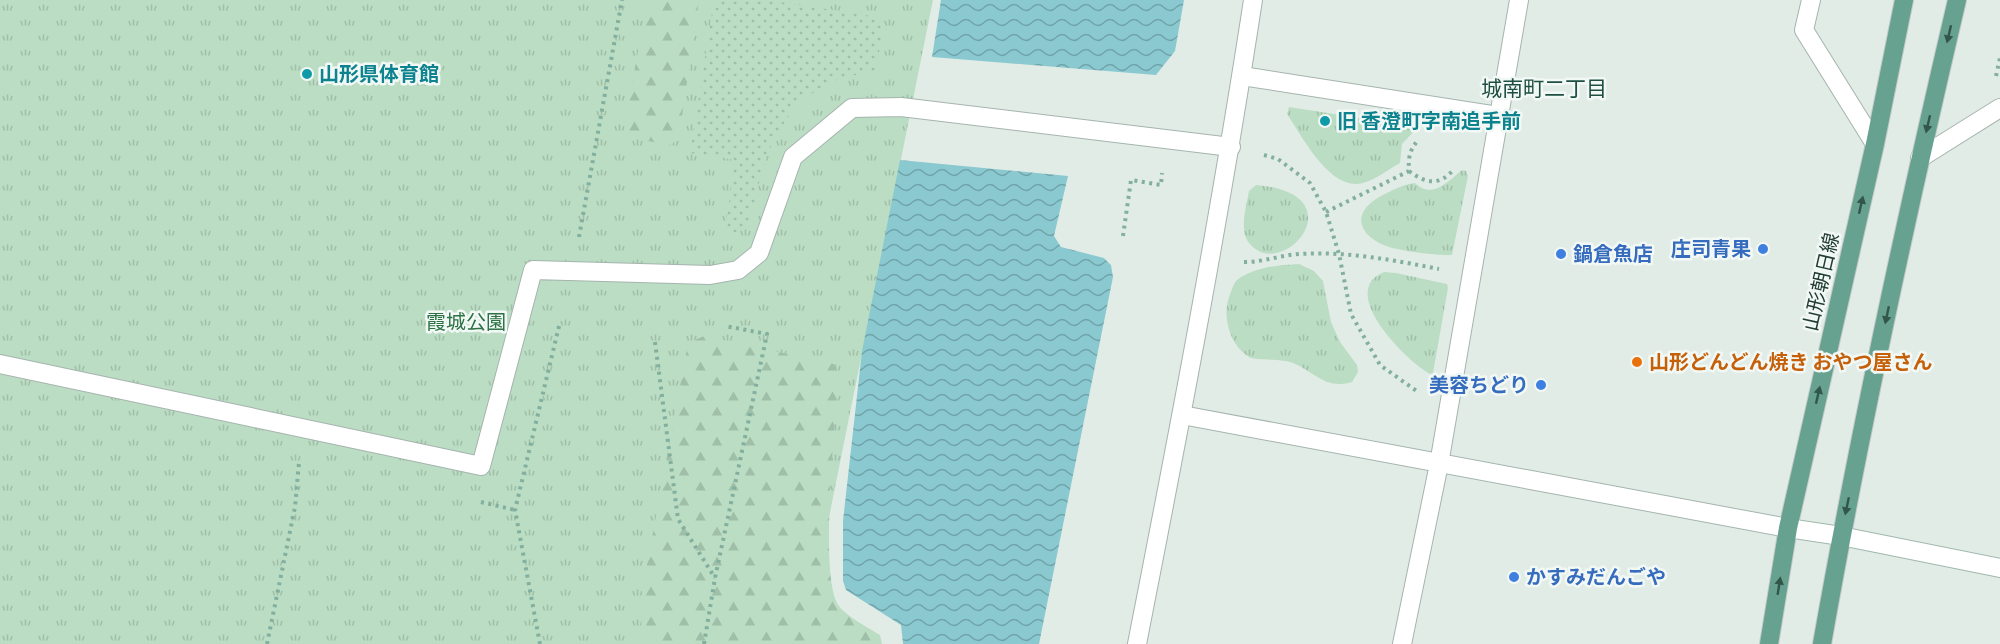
<svg xmlns="http://www.w3.org/2000/svg" width="2000" height="644" viewBox="0 0 2000 644" font-family="Manrope,'Noto Sans JP',sans-serif">
<defs>
<pattern id="grass-tufts" width="24" height="20" patternUnits="userSpaceOnUse" patternTransform="scale(1.5)"><rect width="24" height="20" fill="#bbddc3"/><path d="M3 7l-1-3M5 7V3M7 7l1-3M15 17l-1-3M17 17v-4M19 17l1-3" fill="none" stroke="#a0bfa8"/></pattern>
<pattern id="forest-firs" width="22" height="20" patternUnits="userSpaceOnUse" patternTransform="scale(1.5)"><rect width="22" height="20" fill="#bbddc3"/><path d="M5 1l3.5 6h-7zM16 11l3.5 6h-7z" fill="#a0bfa8"/></pattern>
<pattern id="garden-dots" width="8" height="8" patternUnits="userSpaceOnUse" patternTransform="scale(1.5)"><rect width="8" height="8" fill="#bbddc3"/><path d="M2 2h.1M6 6h.1" fill="none" stroke="#a0bfa8" stroke-width="1.8" stroke-linecap="round"/></pattern>
<pattern id="water-waves" width="16" height="10" patternUnits="userSpaceOnUse" patternTransform="scale(1.5)"><rect width="16" height="10" fill="#8ac9d0"/><path d="M0 5q4-4 8 0t8 0" fill="none" stroke="#70a4aa"/></pattern>
</defs>
<rect width="100%" height="100%" fill="#e2ece7"/>
<g fill="url(#grass-tufts)">
<polygon points="0,0 933,0 816,582 846,644 0,644"/>
<path d="M1289,107L1418,127L1402,144L1400,163C1389,169 1375,180 1363,183C1330,192 1302,136 1287,114Z"/>
<path d="M1462,170L1466,171L1468,176L1452,255C1439,256 1402,251 1389,247C1359,237 1349,213 1381,196C1391,191 1403,184 1415,183C1433,200 1448,181 1462,170Z"/>
<path d="M1256,185C1355,193 1289,276 1254,248C1248,243 1244,237 1244,228C1243,216 1247,203 1249,191Z"/>
<path d="M1299,264L1314,271L1323,281L1331,322L1340,342L1357,365L1358,372L1352,382C1325,390 1315,372 1293,363C1281,358 1255,361 1249,357C1228,344 1221,313 1231,292C1232,288 1234,283 1237,280C1254,267 1279,265 1299,264Z"/>
<path d="M1384,272L1396,273L1447,284L1448,288L1433,373L1430,374C1406,361 1336,291 1384,272Z"/>
</g>
<g fill="url(#forest-firs)">
<polygon points="647,0 699,0 679,137 671,145 630,138 624,130"/>
<path d="M704,336L834,364L839,374C836,416 818,579 839,606C846,616 869,628 880,635L882,644H641L642,592L688,343Z"/>
</g>
<path fill="url(#garden-dots)" d="M714,0H767L884,18L876,73C818,74 781,112 764,165C758,181 755,210 747,223C745,227 741,230 738,233L725,231L735,160L690,153Z"/>
<g fill="url(#water-waves)">
<polygon points="941,0 1184,0 1175,51 1156,75 932,57"/>
<polygon points="900,160 1068,176 1054,236 1061,247 1104,258 1111,265 1113,277 1039,644 903,644 901,625 846,590 843,581 843,521 862,351"/>
</g>
<g fill="none" stroke-linecap="round" stroke-linejoin="round">
<defs>
<g id="lane">
<polyline points="1920,158 2000,108"/>
<polyline points="0,364 481,466 533,270 710,275 738,270 759,253 793,157 852,108 901,107 1231,147"/>
</g>
<g id="street">
<polyline points="1811,0 1804,30 1875,144"/>
<polyline points="1242,76 1498,116"/>
<polyline points="1182,415 1788,528"/>
<path d="M1137,644C1179,430 1220,216 1253,0"/>
<polyline points="1402,644 1439,464 1519,0"/>
</g>
<polyline id="secondary" points="1788,528 1841,536 2000,568"/>
<g id="primary">
<polyline points="1769,644 1788,528 1875,144 1904,0"/>
<path d="M1822,644C1860,428 1907,213 1957,0"/>
</g>
</defs>
<use href="#lane" stroke="#a5b4ae" stroke-width="20"/>
<use href="#street" stroke="#a5b4ae" stroke-width="20"/>
<use href="#secondary" stroke="#a0b8ae" stroke-width="20"/>
<use href="#primary" stroke="#c1c9c6" stroke-width="20"/>
<g stroke="#83af9f" stroke-width="4" stroke-dasharray="3 4.5" stroke-linecap="butt">
<polyline points="1996,76 2000,58"/>
<polyline points="1264,155 1278,159 1310,183 1326,212 1339,254 1351,314 1380,365 1418,392"/>
<path d="M1409,171C1426,184 1440,186 1454,169"/>
<path d="M1326,212L1409,171C1408,157 1410,149 1419,139"/>
<polyline points="1123,236 1131,180 1161,185 1162,173"/>
<polyline points="579,237 622,0"/>
<path d="M1244,262C1264,262 1281,255 1300,254C1346,251 1393,260 1439,269"/>
<polyline points="655,342 678,519 715,578"/>
<polyline points="481,502 515,510"/>
<polyline points="267,644 295,507 299,462"/>
<polyline points="540,644 515,510 560,322"/>
<polyline points="704,644 715,578 767,334 725,326"/>
</g>
<use href="#lane" stroke="#fff" stroke-width="18"/>
<use href="#street" stroke="#fff" stroke-width="18"/>
<use href="#secondary" stroke="#fff" stroke-width="18"/>
<use href="#primary" stroke="#67a190" stroke-width="18"/>
</g>
<defs><path id="oneway-solid" d="M-6-.8H1V-3.2L6.5 0L1 3.2V.8H-6Z" transform="scale(1.5)"/></defs>
<g fill="#33564b">
<use href="#oneway-solid" transform="translate(1949 34) rotate(103)"/>
<use href="#oneway-solid" transform="translate(1928 124) rotate(103)"/>
<use href="#oneway-solid" transform="translate(1861 205) rotate(-77)"/>
<use href="#oneway-solid" transform="translate(1887 315) rotate(102)"/>
<use href="#oneway-solid" transform="translate(1818 395) rotate(-77)"/>
<use href="#oneway-solid" transform="translate(1847 506) rotate(102)"/>
<use href="#oneway-solid" transform="translate(1779 586) rotate(-81)"/>
</g>
<g fill="#0f9aa8" stroke="#f2f8f5" stroke-width="2">
<circle cx="307" cy="74" r="6"/>
<circle cx="1325" cy="121" r="6"/>
</g>
<g fill="#3f7fe0" stroke="#f2f8f5" stroke-width="2">
<circle cx="1763" cy="249" r="6"/>
<circle cx="1561" cy="254" r="6"/>
<circle cx="1541" cy="385" r="6"/>
<circle cx="1514" cy="577" r="6"/>
</g>
<circle fill="#e8710a" stroke="#f2f8f5" stroke-width="2" cx="1637" cy="362" r="6"/>
<g text-anchor="middle" stroke-width="5" stroke-linejoin="round" paint-order="stroke">
<g font-size="20" font-weight="bold" fill="#0d838f" stroke="#f2f8f5" text-anchor="start">
<text x="319" y="81">山形県体育館</text>
<text x="1337" y="128">旧 香澄町字南追手前</text>
</g>
<g font-size="20" font-weight="bold" fill="#366cbe" stroke="#f2f8f5" text-anchor="end">
<text x="1751" y="256">庄司青果</text>
<text x="1573" y="261" text-anchor="start">鍋倉魚店</text>
<text x="1529" y="392">美容ちどり</text>
<text x="1526" y="584" text-anchor="start">かすみだんごや</text>
</g>
<g font-size="20" fill="#223d34" stroke="#f2f8f5">
<text transform="translate(1821 282) rotate(-77)" y="7">山形朝日線</text>
</g>
<g font-size="20" fill="#2d7345" stroke="#f2f8f5">
<text x="466" y="329">霞城公園</text>
</g>
<g font-size="20" font-weight="bold" fill="#c56008" stroke="#f2f8f5" text-anchor="start">
<text x="1649" y="369">山形どんどん焼き おやつ屋さん</text>
</g>
<g font-size="21" fill="#1e4f41" stroke="#f2f8f5">
<text x="1544" y="96">城南町二丁目</text>
</g>
</g>
</svg>
